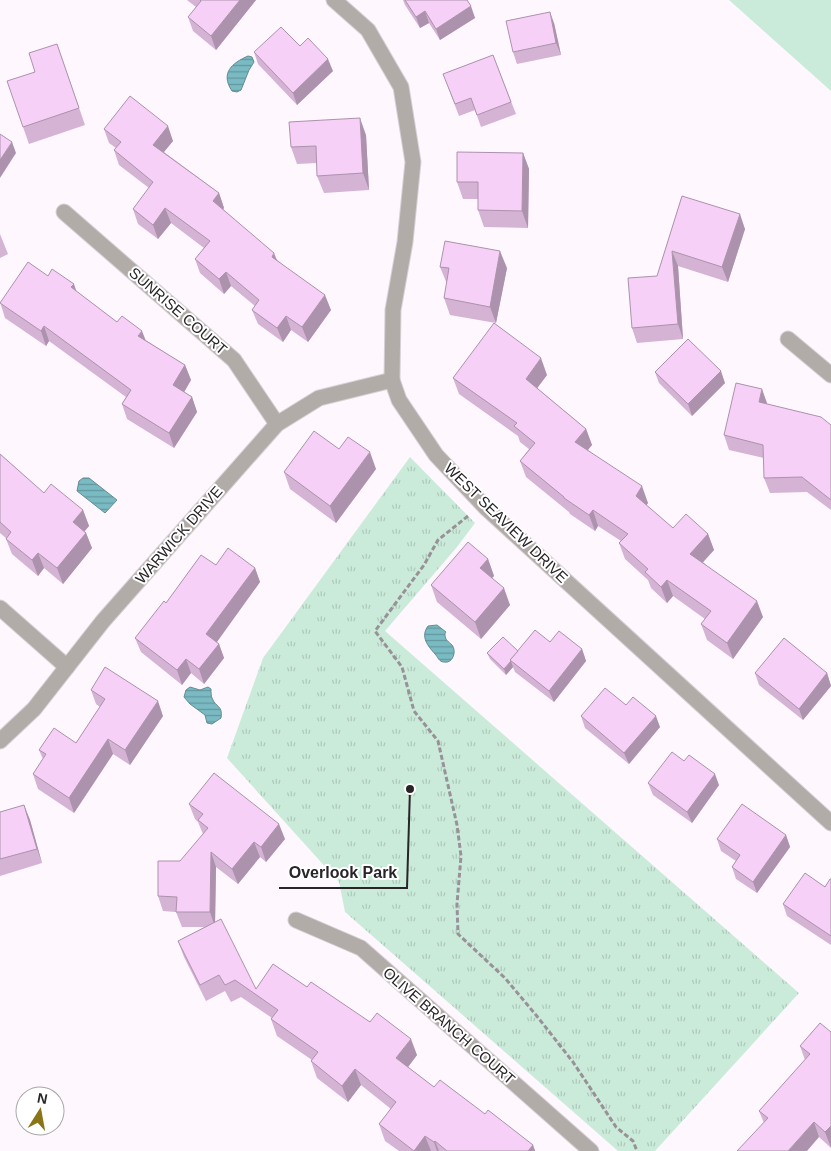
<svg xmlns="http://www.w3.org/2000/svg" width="831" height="1151" viewBox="0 0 831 1151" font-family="Helvetica,sans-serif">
<defs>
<pattern id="park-tufts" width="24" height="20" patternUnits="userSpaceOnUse" patternTransform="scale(1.25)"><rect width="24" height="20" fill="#cbebda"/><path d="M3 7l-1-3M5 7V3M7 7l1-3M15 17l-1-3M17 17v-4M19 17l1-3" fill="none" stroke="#aec9bb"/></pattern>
<pattern id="water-rules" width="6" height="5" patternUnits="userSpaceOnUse" patternTransform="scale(1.25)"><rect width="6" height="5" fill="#7abac3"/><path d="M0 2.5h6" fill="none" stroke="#64979e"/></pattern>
</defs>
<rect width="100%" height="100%" fill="#fef7fe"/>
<polygon fill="#cbebda" points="729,0 831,0 831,91"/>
<polygon fill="url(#park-tufts)" points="410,457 475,523 457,547 385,631 799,993 655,1151 618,1151 345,912 339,882 227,758 263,658"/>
<g fill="url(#water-rules)" stroke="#618d94">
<path d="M248,56L252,57L254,62L249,70L241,90L237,92L232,91C220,73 232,63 248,56Z"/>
<polygon points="83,478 89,478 117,500 105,513 77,491 79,481"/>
<path d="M437,625L446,632C445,633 445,634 445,635C445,640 449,642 452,645C457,651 453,664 444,662C439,662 438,657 435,654C428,646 420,637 428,626Z"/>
<path d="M190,687L200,690L208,687L211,689C211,692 211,696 212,698C216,708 223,705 221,718L212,724L207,723L205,715L190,704L184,697L186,690Z"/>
</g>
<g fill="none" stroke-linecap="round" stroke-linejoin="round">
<defs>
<g id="street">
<polyline points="334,0 368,30 401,87 413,162 405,242 393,310 392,380 399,400 436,455 486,508 831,823"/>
<polyline points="64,212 234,360 277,424"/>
<polyline points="788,339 831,375"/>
<polyline points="0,608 67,667"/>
<polyline points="0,741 34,709 103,621 277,424 319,398 392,380"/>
<polyline points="296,920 361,948 591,1151"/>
</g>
</defs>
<use href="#street" stroke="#d7d1d7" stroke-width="17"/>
<polyline stroke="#989298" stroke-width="3" stroke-dasharray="5 2.5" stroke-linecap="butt" points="468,516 438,540 424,565 375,631 402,667 414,711 438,741 457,825 461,856 457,904 458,934 505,978 536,1015 573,1062 616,1127 633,1141 637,1151"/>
<use href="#street" stroke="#b2aca8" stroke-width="15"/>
</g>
<g fill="#d4b3d4">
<polygon points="187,0 256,0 216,50 193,31 188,17 196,7"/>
<polygon points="403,0 467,0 475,18 440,40 429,23 420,28 405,5"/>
<polygon points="554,23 561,55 517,64 513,52"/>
<polygon points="57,44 85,125 29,144 23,127 35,72"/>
<polygon points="254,52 333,71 297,105 258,64"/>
<polygon points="493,55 516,114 481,127 475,110 459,116 443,74"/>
<polygon points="104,129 173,141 164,152 219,193 224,208 223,209 331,310 308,342 291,330 283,342 258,324 252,310 255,306 231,286 224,294 200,273 195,259 204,248 171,223 158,239 138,224 133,209 149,188 119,165 114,150 116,148 109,143"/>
<polygon points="366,135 369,190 324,193 317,176 317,163 297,164 291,147"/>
<polygon points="523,153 529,169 528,228 484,227 478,210 478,199 463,199 457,182"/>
<polygon points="682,196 745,229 728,282 678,266 683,339 637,343 632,328 657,276"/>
<polygon points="0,234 8,254 0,258"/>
<polygon points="440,267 507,268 496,323 450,315 444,298 447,284"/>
<polygon points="48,276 76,291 117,322 185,365 191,380 184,392 192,397 197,412 174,448 127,419 122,404 126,397 49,341 46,346 5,318 0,302"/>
<polygon points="655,372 725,383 692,416 659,383"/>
<polygon points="547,375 537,388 586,429 592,445 588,450 648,503 646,505 673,528 708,534 714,550 703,562 763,617 733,659 707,640 701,624 705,619 673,596 667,603 651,588 648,580 625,559 619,543 621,541 598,526 595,531 570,514 569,512 526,477 520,461 529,449 520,442 518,436 459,394 453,378"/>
<polygon points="767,404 831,425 831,510 807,492 770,493 764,478 764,458 729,450 724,435"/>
<polygon points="0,454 44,493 83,510 89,526 84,531 86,533 92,548 63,584 44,568 38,576 12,554 6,539 6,538 0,533"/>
<polygon points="376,469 336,523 290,489 284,472"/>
<polygon points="488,559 494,576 492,578 510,605 481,639 437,602 431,585"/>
<polygon points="216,565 255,568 260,582 216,642 219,644 224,658 204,684 191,673 182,685 141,652 135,638 166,603"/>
<polygon points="550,642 582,649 586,661 554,702 515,672 513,667 506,675 490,659 487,653 518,651"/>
<polygon points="755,673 827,673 831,686 803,720 759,685"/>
<polygon points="91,690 163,716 130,765 113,754 74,813 38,789 33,774 43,759 39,750 76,743 100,707 96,704"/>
<polygon points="626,705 660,727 629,764 585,728 581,716"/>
<polygon points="684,761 719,785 692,823 653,795 648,783"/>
<polygon points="189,804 285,839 266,862 260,857 238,884 216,867 215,922 256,989 307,987 417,1055 408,1067 434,1087 485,1114 533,1145 535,1151 399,1151 385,1141 379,1124 391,1109 361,1085 348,1102 317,1078 311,1061 312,1060 277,1036 271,1019 272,1018 241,997 231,1002 225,991 206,1001 184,957 178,941 205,927 182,927 176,912 163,911 158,896 203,834 198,822 195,819"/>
<polygon points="24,805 30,820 42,863 0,876 0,812"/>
<polygon points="786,835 790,847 757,893 736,879 732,867 736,861 721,851 717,839"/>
<polygon points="831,879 831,945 787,916 783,904 825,887"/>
<polygon points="820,1023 831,1148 819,1137 764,1123 759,1111 805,1060 800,1046"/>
</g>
<g fill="#ac92ad">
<polygon points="240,0 256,0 216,50 211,36"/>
<polygon points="471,6 475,18 440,40 436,29"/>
<polygon points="425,11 429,23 420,28 416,17"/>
<polygon points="550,12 554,23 561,55 556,43"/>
<polygon points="328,59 333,71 297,105 293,93"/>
<polygon points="360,118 366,135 369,190 363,173"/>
<polygon points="168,126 173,141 158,159 153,145"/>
<polygon points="12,142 16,153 0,178 0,160"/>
<polygon points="523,153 529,169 528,228 522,211"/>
<polygon points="219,193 224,208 218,216 213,201"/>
<polygon points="165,208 171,223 158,239 153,225"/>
<polygon points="740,214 745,229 728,282 722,267"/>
<polygon points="500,251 507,268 496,323 490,307"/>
<polygon points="672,251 678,266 683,339 678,324"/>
<polygon points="274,253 280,268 272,257"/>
<polygon points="226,272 231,286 224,294 219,279"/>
<polygon points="74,284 79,299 71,287"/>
<polygon points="325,295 331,310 308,342 302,327"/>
<polygon points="286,316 291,330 283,342 277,328"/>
<polygon points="44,326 49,341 46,346 41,331"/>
<polygon points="142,331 148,346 138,336"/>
<polygon points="541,358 547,375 532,395 526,379"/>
<polygon points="185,365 191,380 179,401 173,385"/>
<polygon points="721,371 725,383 692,416 688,404"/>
<polygon points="762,389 767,403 764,416 759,402"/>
<polygon points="192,397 197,412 174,448 169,433"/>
<polygon points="586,429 592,445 581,458 575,442"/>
<polygon points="370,452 376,469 336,523 330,506"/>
<polygon points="642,486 648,503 642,512 636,496"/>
<polygon points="83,510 89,526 79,538 73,522"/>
<polygon points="593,510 598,526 595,531 589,515"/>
<polygon points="86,533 92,548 63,584 57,568"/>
<polygon points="708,534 714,550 696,570 690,554"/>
<polygon points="38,553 44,568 38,576 32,560"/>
<polygon points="488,559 494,576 486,584 480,568"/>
<polygon points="255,568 260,582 212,649 206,634"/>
<polygon points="667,580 673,596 667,603 661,587"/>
<polygon points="504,588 510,605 481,639 475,622"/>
<polygon points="757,601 763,617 733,659 727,643"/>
<polygon points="219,644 224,658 204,684 199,669"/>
<polygon points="582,649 586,661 554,702 549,691"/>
<polygon points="186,659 191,673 182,685 177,670"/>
<polygon points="511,661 513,667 506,675 504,669"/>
<polygon points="827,673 831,686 803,720 799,709"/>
<polygon points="158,701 163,716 130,765 125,750"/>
<polygon points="656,716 660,727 629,764 624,753"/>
<polygon points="108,739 113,754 74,813 69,798"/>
<polygon points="715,774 719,785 692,823 687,812"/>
<polygon points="24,805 30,820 42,863 37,849"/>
<polygon points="279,824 285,839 266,862 261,847"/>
<polygon points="786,835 790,847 757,893 753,882"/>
<polygon points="254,842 260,857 238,884 232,869"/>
<polygon points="211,852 216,867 215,927 210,912"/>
<polygon points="411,1039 417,1055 402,1075 396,1058"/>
<polygon points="355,1069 361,1085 348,1102 342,1086"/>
<polygon points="814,1122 819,1137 807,1151 788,1151"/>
<polygon points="831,1126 831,1148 825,1132"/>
<polygon points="425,1136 431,1151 414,1151"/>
<polygon points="435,1141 439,1151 437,1151 434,1142"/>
<polygon points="533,1145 535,1151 528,1151"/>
</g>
<g fill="#f6d0f7" stroke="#ac92ad">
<polygon points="200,0 240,0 211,36 188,17 201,1"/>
<polygon points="405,0 467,0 471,6 436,29 425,11 416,17"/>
<polygon points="550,12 556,43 513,52 506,21"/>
<polygon points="281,27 300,46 308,38 328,59 293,93 254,52"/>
<polygon points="57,44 79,108 23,127 7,81 35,72 29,53"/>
<polygon points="493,55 511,102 477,115 471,98 455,104 443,74"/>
<polygon points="130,96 168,126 153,145 219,193 213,201 274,253 272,257 325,295 302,327 286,316 277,328 252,310 259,300 226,272 219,279 195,259 210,241 165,208 153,225 133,209 153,182 114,150 121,142 104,129"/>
<polygon points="360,118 363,173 317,176 316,146 291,147 289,122"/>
<polygon points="0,134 12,142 0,160"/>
<polygon points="457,152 523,153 522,211 478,210 478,182 457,182"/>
<polygon points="682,196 740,214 722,267 672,251 678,324 632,328 628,278 657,276"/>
<polygon points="445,241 500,251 490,307 444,298 449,268 440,267"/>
<polygon points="28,262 48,276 52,269 74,284 71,287 117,322 122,316 142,331 138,336 185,365 173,385 192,397 169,433 122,404 131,390 44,326 41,331 0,303"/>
<polygon points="494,323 541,358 526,379 586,429 575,442 642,486 636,496 673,528 686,514 708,534 690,554 757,601 727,643 701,624 711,611 667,580 661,587 645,572 648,569 619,543 628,534 593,510 589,515 564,498 564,497 520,461 535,443 514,426 517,423 453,378"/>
<polygon points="688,339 721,371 688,404 655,372"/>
<polygon points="736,383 762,389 759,402 821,417 831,425 831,500 802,477 764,478 763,445 724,435"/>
<polygon points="314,431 339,449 348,437 370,452 330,506 284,472"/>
<polygon points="0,454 44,493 51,484 83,510 73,522 86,533 57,568 38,553 32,560 6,539 11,532 0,522"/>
<polygon points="468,542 488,559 480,568 504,588 475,622 431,585"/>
<polygon points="228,548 255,568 206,634 219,644 199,669 186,659 177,670 135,638 164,601 166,603 201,555 216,565"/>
<polygon points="535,630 550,642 559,631 582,649 549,691 510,660"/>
<polygon points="503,637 518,651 510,660 511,661 504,669 487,653"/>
<polygon points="784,638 827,673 799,709 755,673"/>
<polygon points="105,667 158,701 125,750 108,739 69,798 33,774 46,754 39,750 54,728 76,743 105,699 91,690"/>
<polygon points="605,688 626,705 633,697 656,716 624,753 581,716"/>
<polygon points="672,752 684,761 689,755 715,774 687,812 648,783"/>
<polygon points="214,773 279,824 261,847 254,842 232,869 211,852 210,912 176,912 177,897 158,896 158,861 180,861 208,828 198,820 203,814 189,804"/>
<polygon points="742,804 786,835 753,882 732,867 740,855 717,839"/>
<polygon points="24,805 37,849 0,859 0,812"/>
<polygon points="805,873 825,887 830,879 831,879 831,936 783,904"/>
<polygon points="221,919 256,989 273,964 307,987 311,982 370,1022 377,1013 411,1039 396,1058 434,1087 440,1080 485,1114 488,1110 533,1145 528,1151 447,1151 435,1141 434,1142 425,1136 414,1151 379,1124 396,1102 355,1069 342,1086 311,1061 318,1052 271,1019 278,1010 235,980 225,985 219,975 200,985 178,941"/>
<polygon points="820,1023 831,1032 831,1126 825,1132 814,1122 788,1151 737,1151 768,1118 759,1111 810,1054 800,1046"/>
</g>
<g text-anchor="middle" stroke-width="4" stroke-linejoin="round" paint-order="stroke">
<g font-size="15" fill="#282428" stroke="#fff">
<text transform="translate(178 311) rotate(41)" y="5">SUNRISE COURT</text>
<text transform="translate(506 523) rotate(44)" y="5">WEST SEAVIEW DRIVE</text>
<text transform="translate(179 535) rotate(-49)" y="5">WARWICK DRIVE</text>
<text transform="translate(449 1026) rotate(41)" y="5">OLIVE BRANCH COURT</text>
</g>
</g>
<path fill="none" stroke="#282428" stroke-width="2" d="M410 789L407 888H279"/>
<circle fill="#282428" stroke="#fff" stroke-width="2" cx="410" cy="789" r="5"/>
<g font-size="16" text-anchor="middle" font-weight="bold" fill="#282428" stroke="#fff" stroke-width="4" stroke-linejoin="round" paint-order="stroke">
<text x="343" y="878">Overlook Park</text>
</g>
<g transform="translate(40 1111) rotate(11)"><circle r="24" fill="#ffffff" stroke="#a9a7a9"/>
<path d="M0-4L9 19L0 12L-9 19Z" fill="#897417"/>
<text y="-8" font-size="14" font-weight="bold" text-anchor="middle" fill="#282428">N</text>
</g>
</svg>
